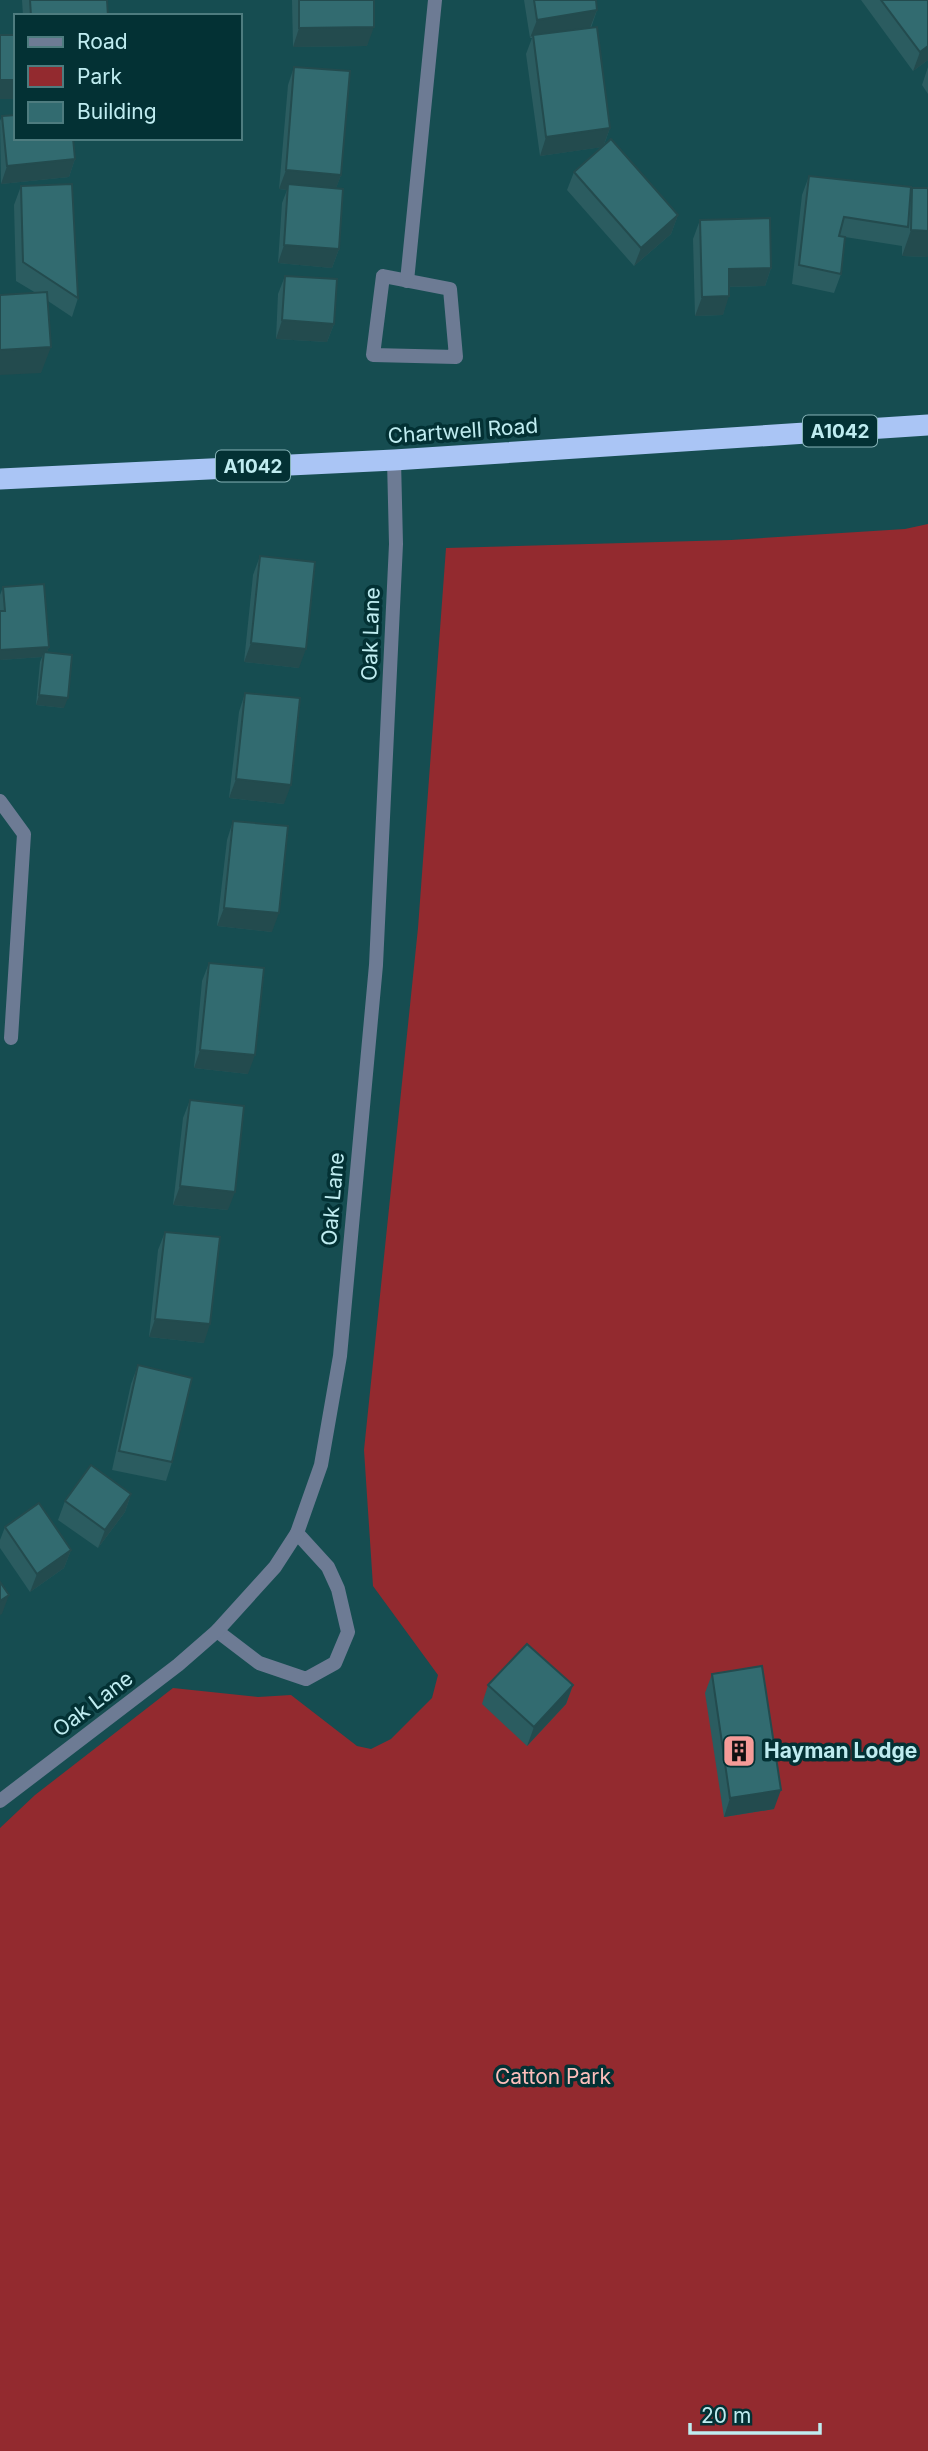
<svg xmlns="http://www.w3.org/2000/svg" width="928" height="2451" viewBox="0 0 928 2451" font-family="Inter,sans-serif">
<rect width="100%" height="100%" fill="#164d51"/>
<polygon fill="#932a2f" points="928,524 928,2451 0,2451 0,1828 35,1795 173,1688 258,1697 291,1695 357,1746 371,1749 391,1739 432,1698 438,1675 373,1586 364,1450 418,928 446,548 731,540 905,529"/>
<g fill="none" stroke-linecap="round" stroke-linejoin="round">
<g stroke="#6d7b94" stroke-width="14">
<polyline points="0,801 24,834 11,1038"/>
<polyline points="217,1631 259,1663 306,1679 335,1663 348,1632 338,1589 328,1567 297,1533"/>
</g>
<g stroke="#6d7b94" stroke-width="14">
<polygon points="383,276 450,289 456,357 373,355"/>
<polyline points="407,281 435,0"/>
<polyline points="0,1801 178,1665 217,1631 275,1567 297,1533 321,1465 340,1356 376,965 396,544 394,460"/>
</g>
<polyline stroke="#aac5f5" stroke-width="21" points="0,479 394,460 928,425"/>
</g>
<g fill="#2b5c60">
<polygon points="22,0 107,0 108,16 23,16"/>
<polygon points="292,0 374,0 367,46 293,47"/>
<polygon points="524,0 596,0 597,10 591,28 610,128 604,145 678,215 671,234 634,266 567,190 574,172 602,147 540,156 526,54 532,38 530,38"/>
<polygon points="861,0 928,0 928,60 913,71"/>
<polygon points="294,67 341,175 336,188 339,249 332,268 278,263 282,203 287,190 279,189 288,85"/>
<polygon points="928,67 928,94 922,85"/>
<polygon points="2,116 75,159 69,177 1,184 0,121"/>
<polygon points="809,176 910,193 912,188 928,188 928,257 902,256 902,245 902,246 845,237 841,274 834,293 792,284 802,195"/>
<polygon points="21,186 78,298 72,317 48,301 41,373 36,293 16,281 14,205"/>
<polygon points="700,220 771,268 765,286 729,287 723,315 695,316 693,239"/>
<polygon points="285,276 334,324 327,342 276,339 278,294"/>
<polygon points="260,556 299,668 244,662 253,575"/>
<polygon points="3,587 49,647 47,652 64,708 36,705 40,662 42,657 0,660 0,595"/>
<polygon points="245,693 284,804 229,798 239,712"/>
<polygon points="233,821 272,932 217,926 227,840"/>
<polygon points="209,963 248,1074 194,1068 202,981"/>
<polygon points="190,1100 228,1210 173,1205 183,1118"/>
<polygon points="165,1232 204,1343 149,1337 158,1250"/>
<polygon points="138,1365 172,1462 166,1481 112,1470 131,1384"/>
<polygon points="131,1494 125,1512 98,1548 58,1520 65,1501"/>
<polygon points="5,1527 71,1550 64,1568 30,1592 0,1548 0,1540"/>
<polygon points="712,1674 774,1809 724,1817 705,1693"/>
<polygon points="488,1685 573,1685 566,1704 527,1746 482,1704"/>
</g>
<g fill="#234b4e">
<polygon points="597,10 590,28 533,35 530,38 537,20"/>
<polygon points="374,27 367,46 293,47 299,28"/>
<polygon points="928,46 928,60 913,71 920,52"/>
<rect x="0" y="80" width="16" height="19"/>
<polygon points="610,128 603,147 540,156 546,137"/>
<polygon points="75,159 69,177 1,184 7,166"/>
<polygon points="286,170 341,175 334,194 288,184 287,190 279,189"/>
<polygon points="678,215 671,234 634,266 641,248"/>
<polygon points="911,230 928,231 928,257 902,256"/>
<polygon points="284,245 339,249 332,268 278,263"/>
<polygon points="771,268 765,286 722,287 729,269"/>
<polygon points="729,296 723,315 695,316 702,297"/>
<polygon points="282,320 334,324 327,342 276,339"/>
<polygon points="51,347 41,373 0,375 0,350"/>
<polygon points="251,643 306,649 299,668 244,662"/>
<polygon points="49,647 45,657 44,652 42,657 0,660 0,650"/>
<polygon points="39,695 68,698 64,708 36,705"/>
<polygon points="236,779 291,785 284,804 229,798"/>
<polygon points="224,908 279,913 272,932 217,926"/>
<polygon points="200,1050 255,1055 248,1074 194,1068"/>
<polygon points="180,1186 235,1192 228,1210 173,1205"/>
<polygon points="155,1319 210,1324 204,1343 149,1337"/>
<polygon points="131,1494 125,1512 98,1548 105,1530"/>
<polygon points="71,1550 64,1568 30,1592 37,1574"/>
<polygon points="9,1595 2,1614 0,1615 0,1601"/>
<polygon points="573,1685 566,1704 527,1746 534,1727"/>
<polygon points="781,1790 774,1809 724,1817 730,1798"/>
</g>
<g fill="#326b70" stroke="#234b4e" stroke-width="2">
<polygon points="30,0 107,0 108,16 31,16"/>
<polygon points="299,0 374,0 374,27 299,28"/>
<polygon points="534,0 596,0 597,10 537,20"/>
<polygon points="881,0 928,0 928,46 920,52"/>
<polygon points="597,27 610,128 546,137 533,35"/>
<rect x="0" y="35" width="16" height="45"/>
<polygon points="294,67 350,71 341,175 286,170"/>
<polygon points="16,115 16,138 73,138 75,159 7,166 2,116"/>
<polygon points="611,139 678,215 641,248 574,172"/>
<polygon points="809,176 911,187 908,227 844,217 839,236 845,237 841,274 799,265"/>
<polygon points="72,184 78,298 23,262 21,186"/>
<polygon points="288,184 343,189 339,249 284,245"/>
<polygon points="912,188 928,188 928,231 911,230"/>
<polygon points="770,218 771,268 729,269 729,296 702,297 700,220"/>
<polygon points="285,276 337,279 334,324 282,320"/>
<polygon points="47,292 51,347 0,350 0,295"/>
<polygon points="260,556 315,562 306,649 251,643"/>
<polygon points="44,584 49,647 0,650 0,611 5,611 3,587"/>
<polygon points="44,652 72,655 68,698 39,695"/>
<polygon points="245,693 300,698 291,785 236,779"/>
<polygon points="233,821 288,826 279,913 224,908"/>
<polygon points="209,963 264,968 255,1055 200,1050"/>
<polygon points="190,1100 244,1106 235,1192 180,1186"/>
<polygon points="165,1232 220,1237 210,1324 155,1319"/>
<polygon points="138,1365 192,1378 172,1462 119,1451"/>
<polygon points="91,1465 131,1494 105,1530 65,1501"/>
<polygon points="39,1503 71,1550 37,1574 5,1527"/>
<polygon points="0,1582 9,1595 0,1601"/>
<polygon points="527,1644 573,1685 534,1727 488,1685"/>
<polygon points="762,1666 781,1790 730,1798 712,1674"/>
</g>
<defs>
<symbol id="building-square" viewBox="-11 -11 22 22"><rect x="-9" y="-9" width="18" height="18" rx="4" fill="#f59b98" stroke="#033134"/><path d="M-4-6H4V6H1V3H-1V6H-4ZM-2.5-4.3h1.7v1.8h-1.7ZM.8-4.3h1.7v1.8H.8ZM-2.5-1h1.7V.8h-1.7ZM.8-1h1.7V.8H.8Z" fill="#111"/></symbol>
</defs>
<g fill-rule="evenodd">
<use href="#building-square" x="720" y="1732" width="38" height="38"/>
</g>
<g text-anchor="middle" stroke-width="7" stroke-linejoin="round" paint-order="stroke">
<g fill="#033134" stroke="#87b4b8" stroke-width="2">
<rect x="803" y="415.5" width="74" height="31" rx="5"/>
<rect x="216" y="450.5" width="74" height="31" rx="5"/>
</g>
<g font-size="19" font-weight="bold" fill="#bfecf0">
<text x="840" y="438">A1042</text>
<text x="253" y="473">A1042</text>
</g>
<g font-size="21" fill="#bfecf0" stroke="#033134">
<text transform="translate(463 431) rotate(-4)" y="7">Chartwell Road</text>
<text transform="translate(371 634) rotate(-88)" y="7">Oak Lane</text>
<text transform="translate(333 1199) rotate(-85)" y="7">Oak Lane</text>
<text transform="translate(93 1704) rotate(-37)" y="7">Oak Lane</text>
</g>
<g font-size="21" font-weight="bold" fill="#bfecf0" stroke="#033134" text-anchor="start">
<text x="764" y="1758">Hayman Lodge</text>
</g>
<g font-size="21" fill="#fdbebb" stroke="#033134">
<text x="553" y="2084">Catton Park</text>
</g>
</g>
<rect x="14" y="14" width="228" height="126" fill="#033134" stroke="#4e7c7f" stroke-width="2"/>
<rect x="28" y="37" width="35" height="10" fill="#6d7b94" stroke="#4e7c7f" stroke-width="2"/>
<text x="77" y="49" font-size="21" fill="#bfecf0">Road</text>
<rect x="28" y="66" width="35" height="21" fill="#932a2f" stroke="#4e7c7f" stroke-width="2"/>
<text x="77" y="84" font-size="21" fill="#bfecf0">Park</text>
<rect x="28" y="102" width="35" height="21" fill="#326b70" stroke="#4e7c7f" stroke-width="2"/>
<text x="77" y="119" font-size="21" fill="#bfecf0">Building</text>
<path d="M690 2423v10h130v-10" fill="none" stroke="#bfecf0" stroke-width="3.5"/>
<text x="701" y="2423" font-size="21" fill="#bfecf0" stroke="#033134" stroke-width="5" paint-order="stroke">20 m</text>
</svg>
